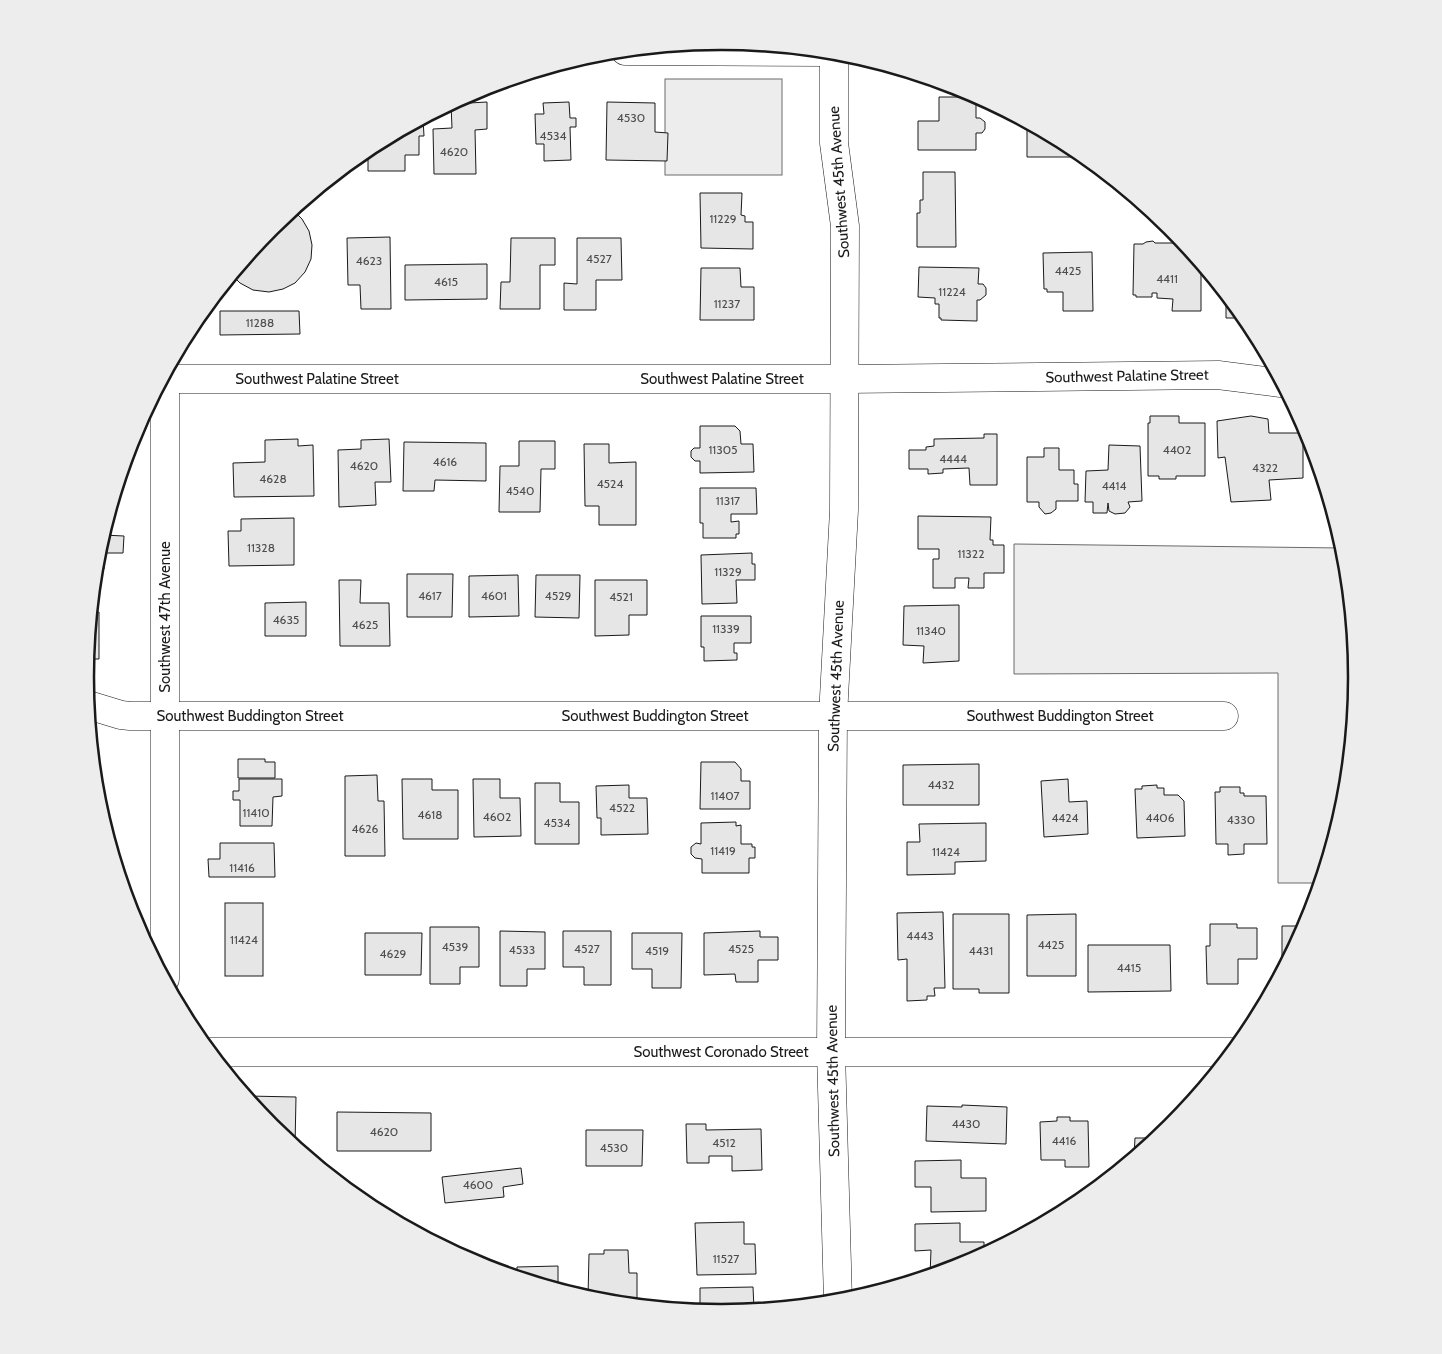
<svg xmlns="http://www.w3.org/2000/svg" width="1442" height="1354" viewBox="0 0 1442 1354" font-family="Cabin,sans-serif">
<rect width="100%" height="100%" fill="#fff"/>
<g fill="#ededed" stroke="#6a6a6a">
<rect x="665" y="79" width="117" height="96"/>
<polygon points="1014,544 1343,548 1357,677 1344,801 1320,883 1278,883 1278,673 1014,674"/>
</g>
<g fill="#e6e6e6" stroke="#1a1a1a">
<polygon points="939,97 976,97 976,118 980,118 985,122 985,129 982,133 976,133 976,150 918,150 918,121 939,121"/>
<polygon points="487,102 487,129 475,130 476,174 434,174 433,129 452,128 451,104"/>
<polygon points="569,102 570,118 576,118 576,127 570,127 571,160 544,161 544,144 536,144 535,114 544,114 543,103"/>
<polygon points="607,102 655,103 655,132 668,133 667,161 606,160"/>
<polygon points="423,119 424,136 419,136 419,155 405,155 405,171 368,171 368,148"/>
<polygon points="1027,123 1074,149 1085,157 1027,157"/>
<polygon points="923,172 955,172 956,247 917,247 917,213 920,213 920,200 923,200"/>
<polygon points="700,193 742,193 741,215 745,216 745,222 753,222 753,249 701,248"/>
<polygon points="293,210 302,219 309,231 312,245 311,259 305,272 295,283 283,289 269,292 253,290 240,283 232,275 272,227"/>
<polygon points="390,237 391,309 361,309 360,285 348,285 347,238"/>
<polygon points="511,238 555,238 555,265 540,265 540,309 500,309 501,282 510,282"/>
<polygon points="577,238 621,238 622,280 596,280 596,310 564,310 564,283 577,284"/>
<polygon points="1153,241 1155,243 1184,243 1201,264 1201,311 1172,311 1173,299 1157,298 1157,293 1152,293 1152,297 1136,297 1136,295 1133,295 1134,244 1143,244 1146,242"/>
<polygon points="1092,252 1093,311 1063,311 1063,292 1047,292 1047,289 1044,289 1043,253"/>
<polygon points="487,264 487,299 405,300 405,265"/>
<polygon points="919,267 979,268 978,284 983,284 986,288 986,295 980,300 977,300 977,321 941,320 941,318 939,318 939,304 935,304 935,298 918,297"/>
<polygon points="701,268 740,268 741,287 754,287 754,320 700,320"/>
<polygon points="1226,295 1244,318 1226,318"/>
<polygon points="220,311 299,311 300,334 220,335"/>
<polygon points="1150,416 1179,416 1179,423 1205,423 1205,476 1176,476 1176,479 1159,479 1159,476 1148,476 1148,423 1150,423"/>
<polygon points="1251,416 1268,419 1269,433 1303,433 1303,478 1269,480 1271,500 1231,502 1225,457 1218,458 1217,421"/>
<polygon points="700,426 735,426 740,431 741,444 753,444 754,472 700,473 700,461 695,461 691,457 691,451 694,448 700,448"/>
<polygon points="984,434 997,434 997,485 970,485 969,468 943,469 943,473 928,474 928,469 909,469 909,450 926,450 926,447 934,446 934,439 984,438"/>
<polygon points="298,439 298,446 313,445 314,496 234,497 233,463 265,462 265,440"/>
<polygon points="389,439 391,482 375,482 376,505 339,507 338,450 361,449 361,440"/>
<polygon points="519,441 555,441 555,469 541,469 540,512 499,512 500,466 519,466"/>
<polygon points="404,442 486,443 486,481 435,480 434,491 403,491"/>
<polygon points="584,444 609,444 609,463 636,462 636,525 599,525 599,506 585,506"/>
<polygon points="1109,445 1140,446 1142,501 1128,502 1130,507 1125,513 1115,514 1109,511 1108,503 1107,513 1093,513 1093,502 1085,502 1086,471 1108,470"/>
<polygon points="1044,448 1059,448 1059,470 1074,470 1074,484 1078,484 1078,501 1056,501 1056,509 1051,513 1045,514 1039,507 1039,502 1027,502 1027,457 1044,457"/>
<polygon points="700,488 756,488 757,514 731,514 731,522 739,521 739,534 736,534 736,538 703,538 703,523 700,523"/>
<polygon points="918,516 991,517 990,540 993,540 993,545 1004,545 1004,573 984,573 984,588 968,588 969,578 955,578 955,588 933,588 933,559 939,559 939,549 918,549"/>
<polygon points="294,518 294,565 229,566 228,531 241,531 241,519"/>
<polygon points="103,535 124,536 123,553 105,553 104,569 99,569 98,583 95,582 98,553"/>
<polygon points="752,553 752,564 755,564 755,580 736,580 737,603 702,604 701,555"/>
<polygon points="407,574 453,574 452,617 407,617"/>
<polygon points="518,575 519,616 469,617 469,576"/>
<polygon points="536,575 580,575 579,618 535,617"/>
<polygon points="339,580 361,580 360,603 389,603 390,646 340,646"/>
<polygon points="595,580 647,580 647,615 629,615 629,635 595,636"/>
<polygon points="306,602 306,636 265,636 265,603"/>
<polygon points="959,605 959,661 923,663 924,646 903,645 904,606"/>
<polygon points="92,612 99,612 99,659 87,659"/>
<polygon points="701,616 751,616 751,643 734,643 734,653 737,653 737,660 704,661 704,647 701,647"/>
<polygon points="238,759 265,759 265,762 275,762 275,778 238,778"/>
<polygon points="701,762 735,762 741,769 741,781 750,781 750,809 700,809"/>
<polygon points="979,764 979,805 903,805 903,765"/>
<polygon points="377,775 378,801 384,801 385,856 345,856 345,776"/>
<polygon points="239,779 282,779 282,796 273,797 272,826 240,826 240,800 233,800 233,791 239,791"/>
<polygon points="402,779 432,779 432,790 458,790 458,839 403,839"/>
<polygon points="473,779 500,779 500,798 520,798 521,836 474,837"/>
<polygon points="1068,779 1069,802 1087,801 1088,834 1044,837 1041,781"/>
<polygon points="535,783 560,783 560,802 579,802 579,844 535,844"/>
<polygon points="629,785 629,798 647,798 648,834 601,835 601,818 597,818 596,786"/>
<polygon points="1157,785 1157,788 1164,788 1164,795 1178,795 1184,801 1185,836 1137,838 1135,789 1142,789 1142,786"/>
<polygon points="1220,787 1240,787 1240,793 1244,793 1244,796 1266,796 1267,844 1244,844 1244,854 1228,855 1228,844 1216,844 1215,792 1220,792"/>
<polygon points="96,789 102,789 102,803 98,803"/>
<polygon points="736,822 736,826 741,825 741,844 752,844 752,847 755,847 755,858 749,858 749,873 702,873 702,859 695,858 691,854 691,847 696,843 701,844 701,823"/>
<polygon points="986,823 986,861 955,862 955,874 907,875 907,842 920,842 919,824"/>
<polygon points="220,843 274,843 275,877 209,877 208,859 220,859"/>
<rect x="225" y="903" width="38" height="73"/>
<polygon points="943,912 945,988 934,988 935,996 927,996 927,1000 907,1001 907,959 898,960 897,913"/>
<polygon points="953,914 1009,914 1009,993 979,993 979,989 953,989"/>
<polygon points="1076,914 1076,976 1027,976 1027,915"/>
<polygon points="1210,924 1237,924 1237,928 1257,928 1257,959 1238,959 1238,984 1207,984 1206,946 1210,946"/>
<polygon points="1282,926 1306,926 1282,970"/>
<polygon points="430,927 479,927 479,967 460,967 460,984 430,984"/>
<polygon points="500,931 545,932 545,969 527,969 527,986 500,986"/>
<polygon points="563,931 611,931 611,985 584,985 584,967 563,967"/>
<polygon points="760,931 760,937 778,937 778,960 758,960 758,982 736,982 735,974 704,975 704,933"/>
<polygon points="365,933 422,933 421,975 365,975"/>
<polygon points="632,933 682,933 681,988 652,988 652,969 632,969"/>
<polygon points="1088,945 1170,945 1171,991 1088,992"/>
<polygon points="247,1096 296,1097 295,1146 271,1126"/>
<polygon points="962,1105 1007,1107 1006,1144 926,1141 927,1106 962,1107"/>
<polygon points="337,1112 431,1113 431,1151 337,1151"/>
<polygon points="1057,1117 1070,1117 1070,1121 1088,1121 1089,1167 1065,1167 1065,1160 1041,1160 1040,1122 1057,1121"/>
<polygon points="686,1124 706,1124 706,1130 761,1129 762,1170 732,1171 732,1156 709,1156 709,1163 687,1163"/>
<polygon points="586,1130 643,1130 642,1166 586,1166"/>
<polygon points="1135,1138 1156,1138 1134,1156"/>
<polygon points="961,1160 961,1178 986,1178 986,1211 931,1212 931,1187 915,1187 915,1161"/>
<polygon points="521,1168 523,1184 503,1187 504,1197 445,1203 442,1177"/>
<polygon points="744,1222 744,1244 755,1244 756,1274 697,1275 695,1223"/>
<polygon points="960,1223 960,1242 984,1242 984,1254 964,1264 930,1275 931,1250 915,1251 915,1224"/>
<polygon points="604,1250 628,1250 629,1273 637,1273 637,1304 606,1301 606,1298 588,1297 589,1254 604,1254"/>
<polygon points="558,1266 558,1289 517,1276 517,1267"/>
<polygon points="753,1287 754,1309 721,1313 700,1311 700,1288"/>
</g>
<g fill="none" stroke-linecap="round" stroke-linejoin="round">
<defs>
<g id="minor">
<polyline points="625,51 826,52"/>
<polyline points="834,52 834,143 845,226 844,510 833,716 831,1052 838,1301"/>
<polyline points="163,379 845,379 1218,375 1281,383"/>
<polyline points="88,705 121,715 130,716 1224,716"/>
<polyline points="165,979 165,375"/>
<polyline points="210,1052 1232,1052"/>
</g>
</defs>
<use href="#minor" stroke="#1a1a1a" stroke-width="29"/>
<use href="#minor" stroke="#fff" stroke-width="28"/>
</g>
<g text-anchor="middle" stroke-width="4" stroke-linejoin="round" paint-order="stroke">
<g font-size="12" fill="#4d4d4d">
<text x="631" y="122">4530</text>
<text x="553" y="140">4534</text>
<text x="454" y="156">4620</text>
<text x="723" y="223">11229</text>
<text x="599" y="263">4527</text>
<text x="369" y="265">4623</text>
<text x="1068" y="275">4425</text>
<text x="1167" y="283">4411</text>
<text x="446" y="286">4615</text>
<text x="952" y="296">11224</text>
<text x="727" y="308">11237</text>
<text x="260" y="327">11288</text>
<text x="723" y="454">11305</text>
<text x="1177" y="454">4402</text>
<text x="953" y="463">4444</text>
<text x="445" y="466">4616</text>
<text x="364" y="470">4620</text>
<text x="1265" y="472">4322</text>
<text x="273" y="483">4628</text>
<text x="610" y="488">4524</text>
<text x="1114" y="490">4414</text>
<text x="520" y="495">4540</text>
<text x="728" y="505">11317</text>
<text x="261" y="552">11328</text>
<text x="971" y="558">11322</text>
<text x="728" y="576">11329</text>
<text x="430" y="600">4617</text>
<text x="494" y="600">4601</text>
<text x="558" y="600">4529</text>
<text x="621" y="601">4521</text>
<text x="286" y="624">4635</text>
<text x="365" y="629">4625</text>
<text x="726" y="633">11339</text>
<text x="931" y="635">11340</text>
<text x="941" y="789">4432</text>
<text x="725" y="800">11407</text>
<text x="622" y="812">4522</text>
<text x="256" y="817">11410</text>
<text x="430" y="819">4618</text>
<text x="497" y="821">4602</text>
<text x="1065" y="822">4424</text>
<text x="1160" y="822">4406</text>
<text x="1241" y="824">4330</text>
<text x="557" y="827">4534</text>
<text x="365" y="833">4626</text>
<text x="723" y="855">11419</text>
<text x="946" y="856">11424</text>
<text x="242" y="872">11416</text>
<text x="920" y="940">4443</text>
<text x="244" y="944">11424</text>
<text x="1051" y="949">4425</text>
<text x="455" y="951">4539</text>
<text x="587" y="953">4527</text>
<text x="741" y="953">4525</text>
<text x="522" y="954">4533</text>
<text x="657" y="955">4519</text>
<text x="981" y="955">4431</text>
<text x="393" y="958">4629</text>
<text x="1129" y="972">4415</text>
<text x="966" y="1128">4430</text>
<text x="384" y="1136">4620</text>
<text x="1064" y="1145">4416</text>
<text x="724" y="1147">4512</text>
<text x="614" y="1152">4530</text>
<text x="478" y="1189">4600</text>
<text x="726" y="1263">11527</text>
</g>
<g font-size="15" fill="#1a1a1a" stroke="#fff">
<text transform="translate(839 182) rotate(-94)" y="5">Southwest 45th Avenue</text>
<text transform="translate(1127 376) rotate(-1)" y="5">Southwest Palatine Street</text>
<text x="317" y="384">Southwest Palatine Street</text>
<text x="722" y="384">Southwest Palatine Street</text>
<text transform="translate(165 617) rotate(-90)" y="5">Southwest 47th Avenue</text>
<text transform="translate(836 676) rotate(-88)" y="5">Southwest 45th Avenue</text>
<text x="250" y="721">Southwest Buddington Street</text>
<text x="655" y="721">Southwest Buddington Street</text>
<text x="1060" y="721">Southwest Buddington Street</text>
<text x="721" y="1057">Southwest Coronado Street</text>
<text transform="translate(833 1081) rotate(-91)" y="5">Southwest 45th Avenue</text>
</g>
</g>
<path d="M0 0H1442V1354H0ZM94 677a627 627 0 1 1 1254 0a627 627 0 1 1-1254 0Z" fill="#ededed" fill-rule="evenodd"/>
<path fill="none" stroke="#1a1a1a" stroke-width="2.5" d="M94 677a627 627 0 1 1 1254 0a627 627 0 1 1-1254 0Z"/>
</svg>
